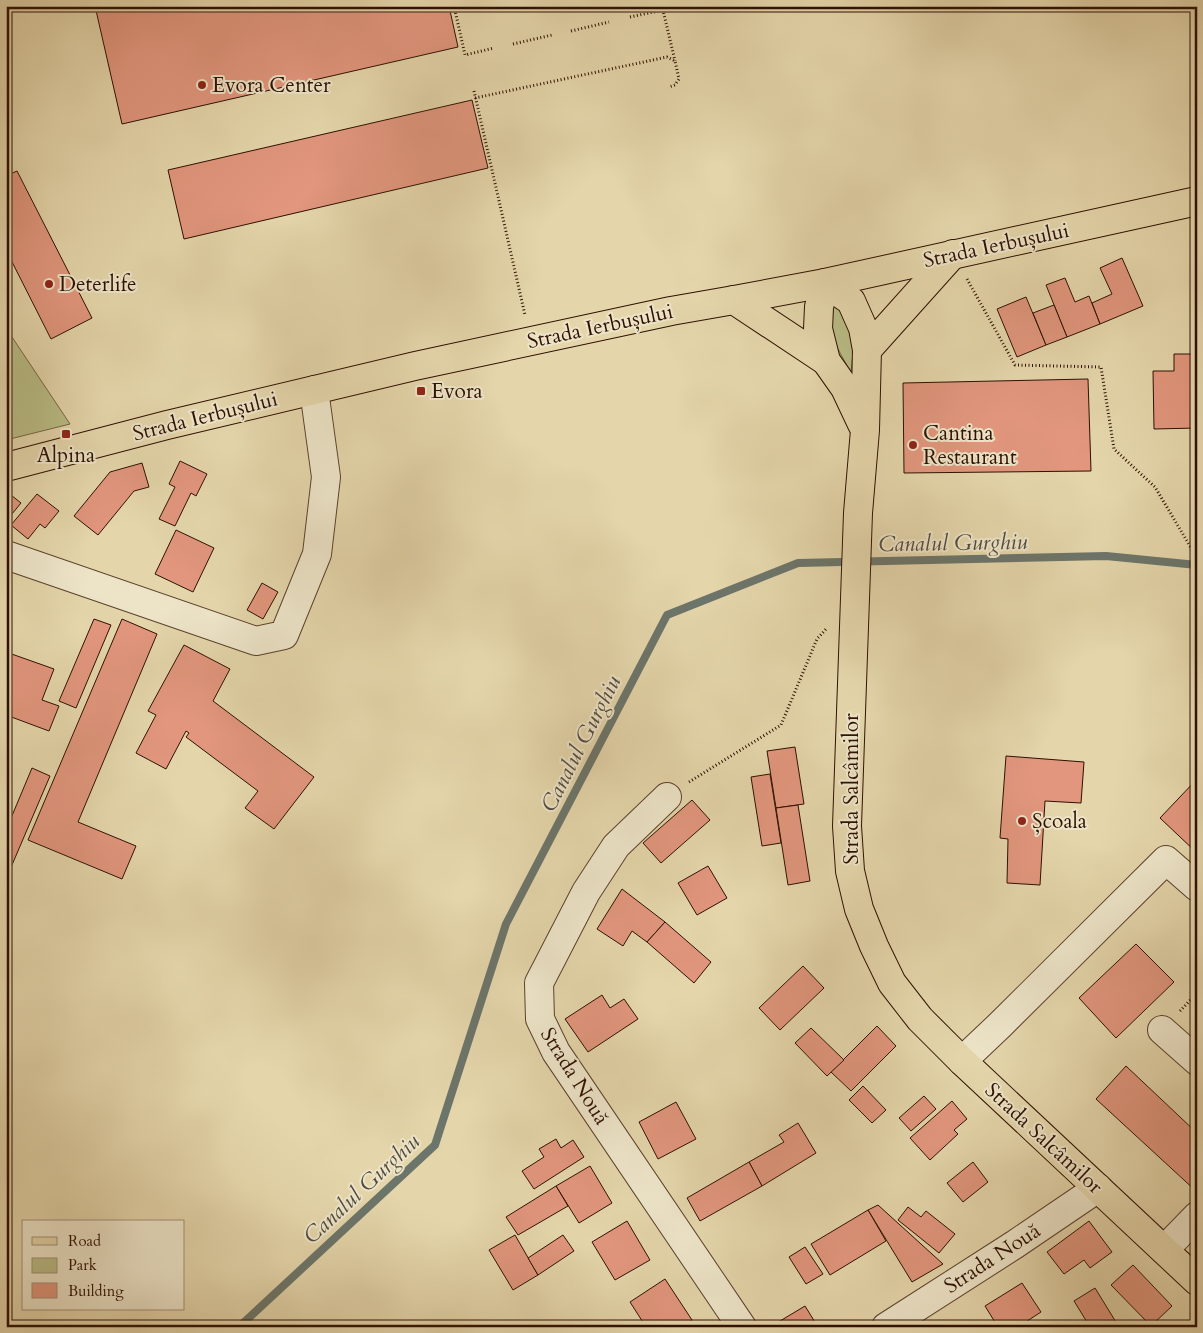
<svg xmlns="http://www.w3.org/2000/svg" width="1203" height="1333" viewBox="0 0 1203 1333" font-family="Cardo,serif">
<rect width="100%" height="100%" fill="#e4d5aa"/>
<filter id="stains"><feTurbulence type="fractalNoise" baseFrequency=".004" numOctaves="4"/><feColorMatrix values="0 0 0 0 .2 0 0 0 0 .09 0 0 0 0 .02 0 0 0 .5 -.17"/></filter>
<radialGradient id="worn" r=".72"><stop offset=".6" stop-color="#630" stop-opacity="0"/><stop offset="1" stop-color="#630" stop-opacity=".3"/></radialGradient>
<g fill="#b9bc85" stroke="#746644">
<polygon points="837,299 854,341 851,373 839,351 831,333 833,302"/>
<polygon points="6,328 70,424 6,440"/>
</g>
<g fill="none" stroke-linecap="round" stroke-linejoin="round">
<polyline stroke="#6c756a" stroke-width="8" points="239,1327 435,1145 506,924 667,615 798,563 1106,556 1197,565"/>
</g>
<g fill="#e1967d" stroke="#2e1002">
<polygon points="95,6 449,6 458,47 122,124"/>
<polygon points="472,100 488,168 184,239 168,170"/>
<polygon points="17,171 92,318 51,339 6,250 6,176"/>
<polygon points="1122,258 1143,306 1100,324 1092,303 1112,294 1100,268"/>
<polygon points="1065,278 1075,302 1089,296 1100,324 1067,337 1046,285"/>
<polygon points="1026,297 1046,345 1017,357 997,309"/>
<polygon points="1054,305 1067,337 1046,345 1033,313"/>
<polygon points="1174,354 1197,354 1197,428 1154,429 1153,371 1174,371"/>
<polygon points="1088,379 1091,471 904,473 903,383"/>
<polygon points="180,461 207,474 196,496 191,493 175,526 159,519 175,487 169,484"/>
<polygon points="142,463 149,487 134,491 98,535 74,516 110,472"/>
<polygon points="6,491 21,503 7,520 6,520"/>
<polygon points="37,494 59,511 45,528 40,524 28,539 11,525"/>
<polygon points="176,530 214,548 193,592 155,574"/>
<polygon points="262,583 278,592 263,619 247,610"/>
<polygon points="94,619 111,625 76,708 59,701"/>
<polygon points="122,619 157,634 78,822 136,846 122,879 28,840"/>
<polygon points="184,645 230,669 213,701 314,777 274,829 245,808 258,791 186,737 189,733 186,731 166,769 136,753 156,715 148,711"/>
<polygon points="6,652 54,669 42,700 59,706 49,731 6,715"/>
<polygon points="795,747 804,804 776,808 767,751"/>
<polygon points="1006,756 1084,762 1081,803 1045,801 1040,885 1007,883 1008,839 1000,838"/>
<polygon points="32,768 50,776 6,879 6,830"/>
<polygon points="770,774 781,843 762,846 751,777"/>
<polygon points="1197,779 1197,853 1160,818"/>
<polygon points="692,800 710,820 661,863 643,843"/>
<polygon points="798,805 810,881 788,885 776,808"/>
<polygon points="708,866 727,898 697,915 678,883"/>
<polygon points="622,889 665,922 647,942 632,931 623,946 597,929"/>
<polygon points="665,922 711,962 694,983 647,942"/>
<polygon points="1136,944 1174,982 1116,1038 1079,998"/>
<polygon points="803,966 824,988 780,1030 759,1008"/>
<polygon points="602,995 610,1008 624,999 638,1019 588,1052 565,1019"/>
<polygon points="877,1026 896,1046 851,1091 831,1072"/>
<polygon points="811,1028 844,1060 827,1076 795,1043"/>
<polygon points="1126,1066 1197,1133 1197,1192 1096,1099"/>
<polygon points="863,1086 886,1110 872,1123 849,1100"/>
<polygon points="924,1096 936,1109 911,1131 899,1118"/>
<polygon points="952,1101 967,1119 954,1130 958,1134 930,1160 910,1138"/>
<polygon points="676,1102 696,1139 658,1159 639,1122"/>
<polygon points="798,1123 816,1153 762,1186 749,1162 784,1142 779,1135"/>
<polygon points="556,1139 561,1148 573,1140 584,1157 534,1189 522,1171 544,1157 539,1149"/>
<polygon points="749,1162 762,1186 700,1221 687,1198"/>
<polygon points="973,1162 988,1182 963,1202 947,1183"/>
<polygon points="590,1166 612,1203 579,1223 556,1186"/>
<polygon points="556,1186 568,1206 518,1235 506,1217"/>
<polygon points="878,1205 943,1264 912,1282 868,1210"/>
<polygon points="908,1207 921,1217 926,1211 955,1234 939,1253 898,1220"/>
<polygon points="868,1210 886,1241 830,1275 811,1244"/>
<polygon points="627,1221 650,1260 615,1280 592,1242"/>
<polygon points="1089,1221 1112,1252 1090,1268 1084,1260 1064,1274 1047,1252"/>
<polygon points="515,1235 538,1275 513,1290 489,1250"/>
<polygon points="563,1235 574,1251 538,1275 528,1258"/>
<polygon points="805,1247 823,1274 806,1284 789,1257"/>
<polygon points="1133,1265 1172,1306 1151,1326 1111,1285"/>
<polygon points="665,1279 692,1320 683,1327 646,1327 630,1302"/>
<polygon points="1022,1283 1041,1312 1018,1327 998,1327 985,1306"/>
<polygon points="1095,1288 1119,1327 1090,1327 1074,1301"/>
<polygon points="805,1306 818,1327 770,1327"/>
</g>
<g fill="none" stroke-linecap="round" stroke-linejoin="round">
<defs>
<g id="minor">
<polyline points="6,555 256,641 284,635 317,554 326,477 314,390"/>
<polyline points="667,797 616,846 586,892 539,983 540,1019 556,1052 742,1327"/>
<polyline points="1162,1030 1197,1061"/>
<polyline points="962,1061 1001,1024 1166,860 1197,887"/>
<polyline points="1164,1250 1197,1216"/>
<polyline points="886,1327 1014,1245 1098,1188"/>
</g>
<g id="major">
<polyline points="825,283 851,301 863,328 867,350 865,430 858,513 847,826 850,871 859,909 874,946 892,983 920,1019 962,1061 1197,1281"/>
<polyline points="825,283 819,307 818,329 826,361 845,388 862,424"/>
<polyline points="734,300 826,361"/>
<polyline points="867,350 953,254"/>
<polyline points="6,467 167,425 415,366 671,311 734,300 825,283 1197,201"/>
</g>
</defs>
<use href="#minor" stroke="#5c412c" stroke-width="30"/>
<use href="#major" stroke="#2e1002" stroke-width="30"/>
<g stroke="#2e1002" stroke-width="3" stroke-dasharray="1 2.5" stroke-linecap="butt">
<polyline points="454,6 465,55 494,48"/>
<polyline points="662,6 675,61"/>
<polyline points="630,17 663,10"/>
<polyline points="571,31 609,22"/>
<polyline points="513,44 552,35"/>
<polyline points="474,91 525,315"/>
<polyline points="475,98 667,57 675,61 679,79 675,85 669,87"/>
<polyline points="967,279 1015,365 1101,367 1114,449 1155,487 1197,558"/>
<polyline points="689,782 781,725 817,639 827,628"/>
<polyline points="1180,1011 1197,993"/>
</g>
<use href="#minor" stroke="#ede4c8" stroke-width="28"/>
<use href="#major" stroke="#e4d5aa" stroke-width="28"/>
</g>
<g fill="#8f2418" stroke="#ede4c8" stroke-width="2">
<circle cx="202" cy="85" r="5"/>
<circle cx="49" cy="284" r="5"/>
<rect x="416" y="386" width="10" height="10" rx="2.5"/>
<rect x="61" y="429" width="10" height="10" rx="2.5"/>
<circle cx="913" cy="445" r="5"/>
<circle cx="1022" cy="821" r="5"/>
</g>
<g text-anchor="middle" stroke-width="4" stroke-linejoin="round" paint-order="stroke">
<g font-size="21" fill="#2e1002" stroke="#ede4c8" text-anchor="start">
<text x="212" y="92">Evora Center</text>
<text x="59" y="291">Deterlife</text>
<text x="431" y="398">Evora</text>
<text x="923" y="440">Cantina<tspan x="923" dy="24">Restaurant</tspan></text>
<text x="66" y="462" text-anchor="middle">Alpina</text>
<text x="1032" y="828">Școala</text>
</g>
<g font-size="21" fill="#2e1002" stroke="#ede4c8">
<text transform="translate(996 245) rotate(-12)" y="7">Strada Ierbușului</text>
<text transform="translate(600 326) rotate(-12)" y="7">Strada Ierbușului</text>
<text transform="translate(205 416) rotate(-14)" y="7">Strada Ierbușului</text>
<text transform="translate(851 789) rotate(-90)" y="7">Strada Salcâmilor</text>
<text transform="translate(575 1076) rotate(58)" y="7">Strada Nouă</text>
<text transform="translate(1044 1138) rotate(43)" y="7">Strada Salcâmilor</text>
<text transform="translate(992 1258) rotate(-33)" y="7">Strada Nouă</text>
</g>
<g font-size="22" font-style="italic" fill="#524b3f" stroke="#ede4c8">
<text transform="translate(953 542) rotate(-1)" y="8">Canalul Gurghiu</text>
<text transform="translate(580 743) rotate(-63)" y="8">Canalul Gurghiu</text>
<text transform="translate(361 1188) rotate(-43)" y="8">Canalul Gurghiu</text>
</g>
</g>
<rect width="1203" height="1333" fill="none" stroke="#e4d5aa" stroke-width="25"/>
<rect x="8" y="8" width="1188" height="1318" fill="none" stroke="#2e1002" stroke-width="2.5"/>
<rect x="12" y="12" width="1178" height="1308" fill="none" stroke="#2e1002"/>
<rect x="22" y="1220" width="162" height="90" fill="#ede4c8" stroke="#a18f79"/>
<rect x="32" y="1237" width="25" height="8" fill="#e4d5aa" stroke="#a18f79"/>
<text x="68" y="1246" font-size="15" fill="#2e1002">Road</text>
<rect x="32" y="1258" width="25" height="15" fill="#b9bc85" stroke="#a18f79"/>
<text x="68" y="1270" font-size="15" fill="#2e1002">Park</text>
<rect x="32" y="1283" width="25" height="15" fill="#e1967d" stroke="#a18f79"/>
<text x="68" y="1296" font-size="15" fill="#2e1002">Building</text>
<rect width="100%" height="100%" filter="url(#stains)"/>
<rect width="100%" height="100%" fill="url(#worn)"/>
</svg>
